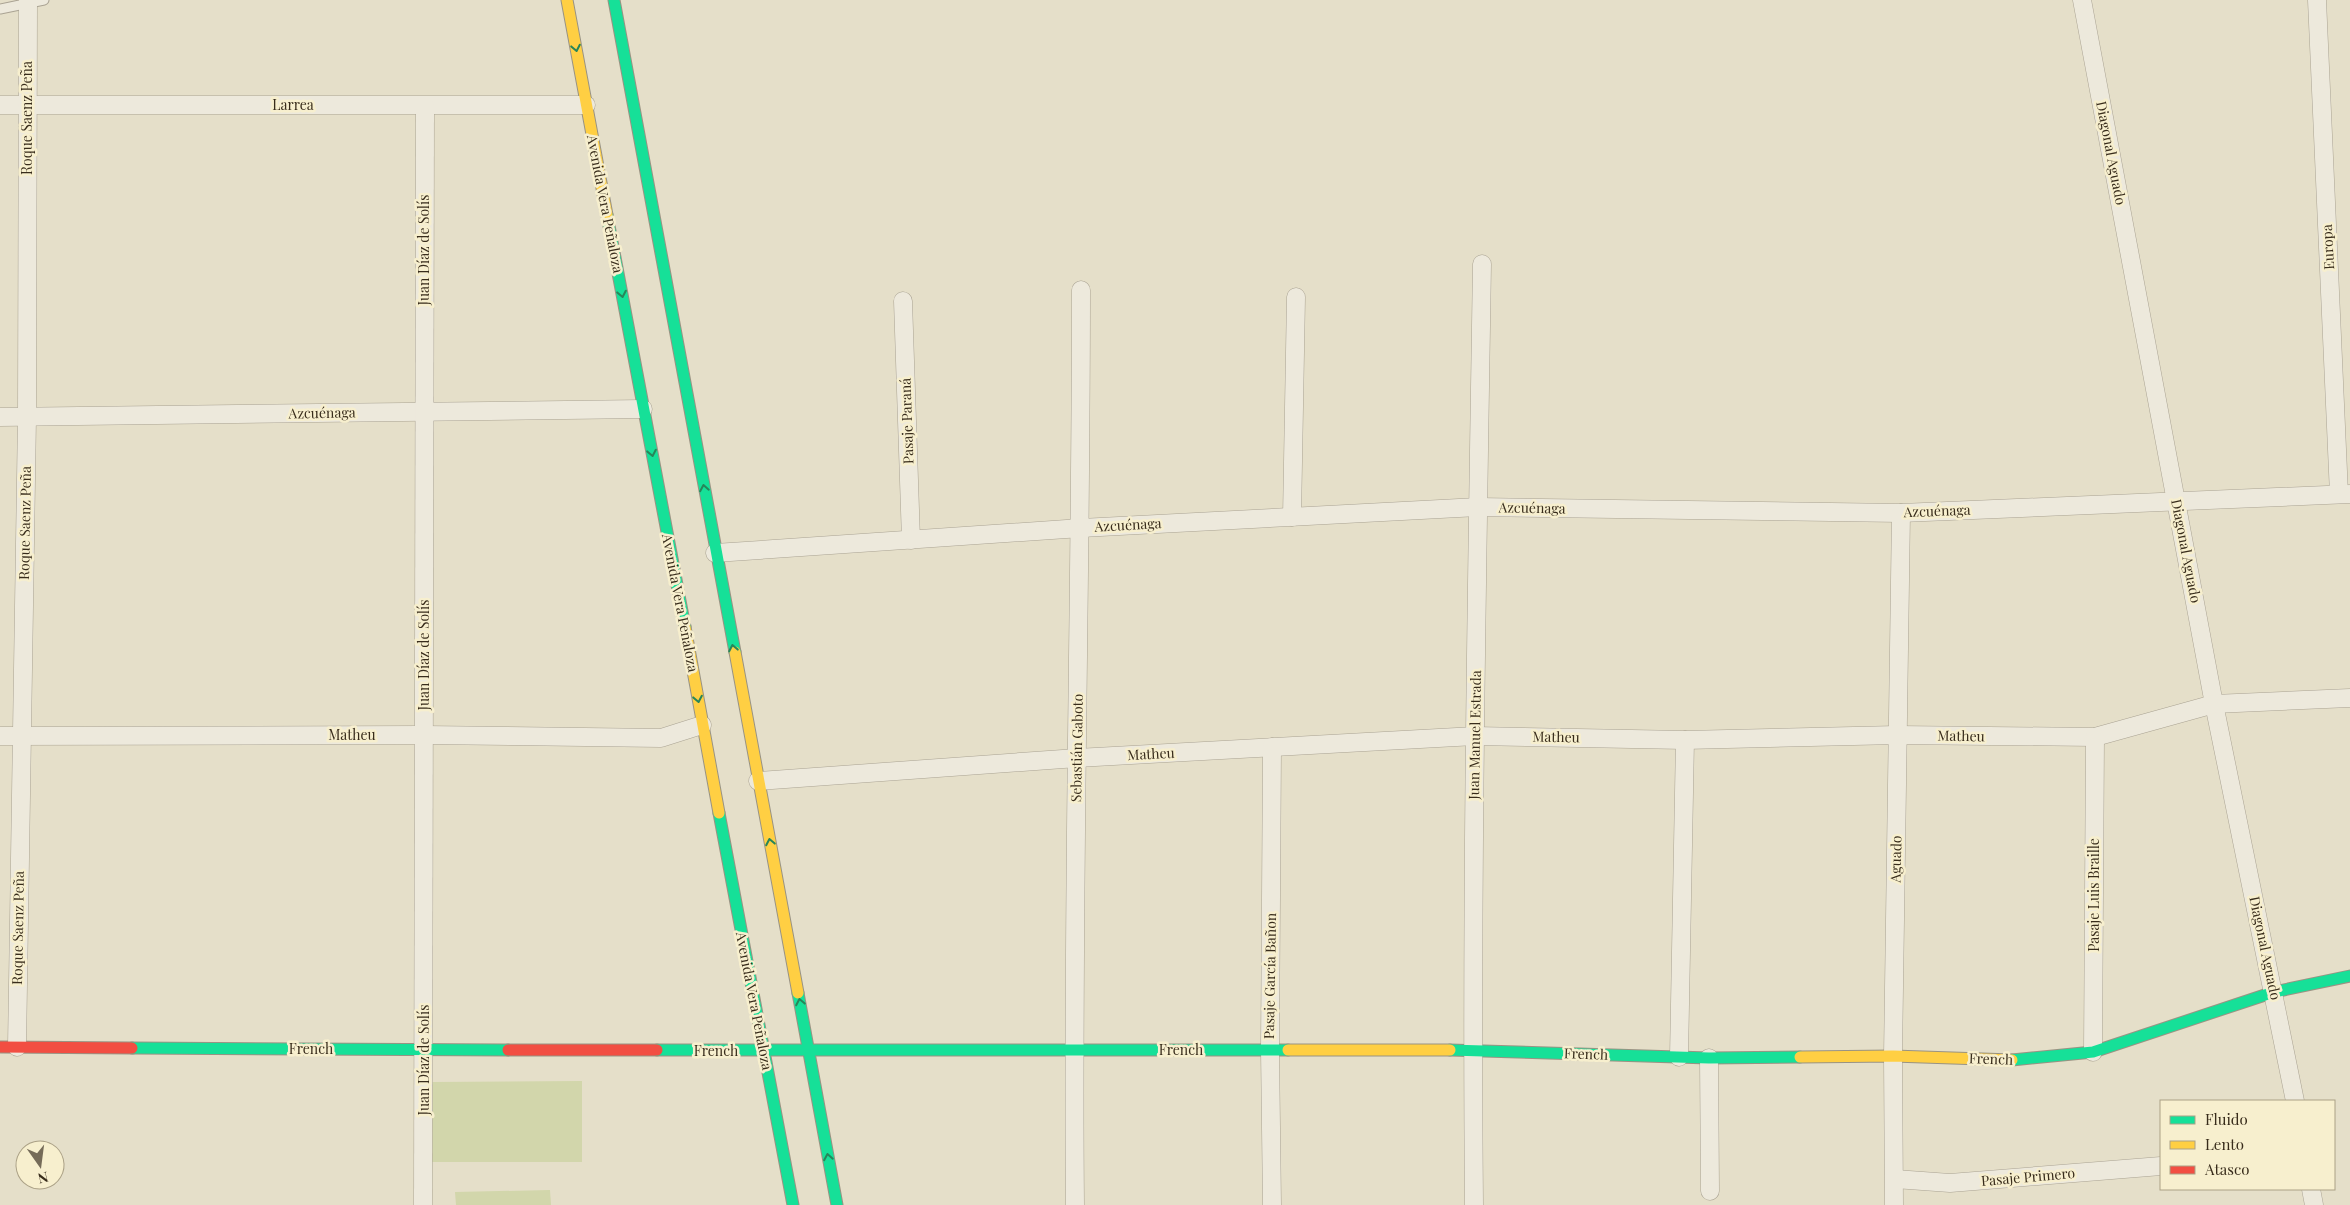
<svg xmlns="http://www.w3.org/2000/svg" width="2350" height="1205" viewBox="0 0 2350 1205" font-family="'Playfair Display',serif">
<rect width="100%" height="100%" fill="#e5dfc9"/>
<g fill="#d2d6ab">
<polygon points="582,1081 582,1162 432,1162 432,1082"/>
<polygon points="550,1190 551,1205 456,1205 455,1192"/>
</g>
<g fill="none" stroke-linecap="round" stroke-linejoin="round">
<defs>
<polyline id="lane" points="0,9 44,0"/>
<g id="street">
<polyline points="2082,0 2214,704 2295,1101"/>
<polyline points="2317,0 2339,494"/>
<polyline points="0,105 586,105"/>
<polyline points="903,301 911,540"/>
<polyline points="0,417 643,409"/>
<polyline points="1292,517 1296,297"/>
<polyline points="715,553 1081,528 1478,507 1901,513 2350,494"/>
<polyline points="0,736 424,735 661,738 702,725"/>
<polyline points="758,781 1077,758 1475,736 1685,740 1897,735 2095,737 2214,704 2350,698"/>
<polyline points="17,1047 27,417 28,0"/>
<polyline points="2093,1052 2095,737"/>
<polyline points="1679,1057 1685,740"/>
<polyline points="1709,1058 1710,1191"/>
<polyline points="1895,1179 1950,1183 2161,1166"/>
<polyline points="2311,1189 2314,1205"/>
<polyline points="423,1205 425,106"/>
<path d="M1075,1205C1072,900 1081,595 1081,290"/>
<polyline points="1272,1205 1270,1050 1272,747"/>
<path d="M1474,1205C1471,891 1477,578 1482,264"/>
<polyline points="1894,1205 1893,1056 1901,513"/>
</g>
<g id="fast">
<polyline points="614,0 735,652"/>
<polyline points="607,215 685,627"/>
<polyline points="719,813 793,1205"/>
<polyline points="798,993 837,1205"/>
<polyline points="132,1048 508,1050"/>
<polyline points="657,1050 1288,1050"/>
<polyline points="1450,1050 1709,1058 1800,1057"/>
<polyline points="2012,1060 2093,1052 2274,992 2350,976"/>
</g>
<g id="slow">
<polyline points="567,0 607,215"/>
<polyline points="685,627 719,813"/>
<polyline points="735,652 798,993"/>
<polyline points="1288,1050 1450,1050"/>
<polyline points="1800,1057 1893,1056 2012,1060"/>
</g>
<g id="jam">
<polyline points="0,1047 132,1048"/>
<polyline points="508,1050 657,1050"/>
</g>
</defs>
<use href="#lane" stroke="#aaa393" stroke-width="11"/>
<use href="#street" stroke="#aaa393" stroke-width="19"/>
<use href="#fast" stroke="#999383" stroke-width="13"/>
<use href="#slow" stroke="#999383" stroke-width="13"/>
<use href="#jam" stroke="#999383" stroke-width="13"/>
<use href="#lane" stroke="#ede9dc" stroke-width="9"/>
<use href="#street" stroke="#ede9dc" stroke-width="18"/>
<use href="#fast" stroke="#16e098" stroke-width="11"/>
<use href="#slow" stroke="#ffcf43" stroke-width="11"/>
<use href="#jam" stroke="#f24e42" stroke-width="11"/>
</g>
<defs><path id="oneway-chevron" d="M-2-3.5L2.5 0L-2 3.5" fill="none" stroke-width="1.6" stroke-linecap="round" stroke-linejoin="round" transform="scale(1.25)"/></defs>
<g stroke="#27865a">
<use href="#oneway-chevron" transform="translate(576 48) rotate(79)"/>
<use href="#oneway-chevron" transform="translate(622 294) rotate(79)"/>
<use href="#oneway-chevron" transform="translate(652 453) rotate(79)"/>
<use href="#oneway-chevron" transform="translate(704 488) rotate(-100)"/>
<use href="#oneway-chevron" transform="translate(733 648) rotate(-101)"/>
<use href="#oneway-chevron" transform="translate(698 699) rotate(79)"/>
<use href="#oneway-chevron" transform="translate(770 842) rotate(-101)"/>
<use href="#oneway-chevron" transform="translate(800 1002) rotate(-101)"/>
<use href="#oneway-chevron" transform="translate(828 1157) rotate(-100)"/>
</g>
<g text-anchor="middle" stroke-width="5" stroke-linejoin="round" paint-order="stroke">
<g font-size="14" fill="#382c1b" stroke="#f7efce">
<text x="293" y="110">Larrea</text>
<text transform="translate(27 118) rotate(-90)" y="5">Roque Saenz Peña</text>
<text transform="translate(2111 153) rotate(79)" y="5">Diagonal Aguado</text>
<text transform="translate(605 204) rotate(79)" y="5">Avenida Vera Peñaloza</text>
<text transform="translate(2328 247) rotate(-93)" y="5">Europa</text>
<text transform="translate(424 250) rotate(-90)" y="5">Juan Díaz de Solís</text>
<text transform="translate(322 413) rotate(-1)" y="5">Azcuénaga</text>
<text transform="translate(907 421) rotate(-92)" y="5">Pasaje Paraná</text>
<text transform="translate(1532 508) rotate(1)" y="5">Azcuénaga</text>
<text transform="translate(1937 511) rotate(-2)" y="5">Azcuénaga</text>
<text transform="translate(25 523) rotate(-89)" y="5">Roque Saenz Peña</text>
<text transform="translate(1128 525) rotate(-3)" y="5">Azcuénaga</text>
<text transform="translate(2186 551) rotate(79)" y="5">Diagonal Aguado</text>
<text transform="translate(680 603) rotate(79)" y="5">Avenida Vera Peñaloza</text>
<text transform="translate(424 655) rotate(-90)" y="5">Juan Díaz de Solís</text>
<text x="352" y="740">Matheu</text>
<text transform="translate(1475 735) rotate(-89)" y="5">Juan Manuel Estrada</text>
<text transform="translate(1961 736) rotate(1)" y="5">Matheu</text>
<text transform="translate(1556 737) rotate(1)" y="5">Matheu</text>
<text transform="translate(1077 748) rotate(-89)" y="5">Sebastián Gaboto</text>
<text transform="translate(1151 754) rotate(-3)" y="5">Matheu</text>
<text transform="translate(1896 859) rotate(-89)" y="5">Aguado</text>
<text transform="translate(2094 895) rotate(-90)" y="5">Pasaje Luis Braille</text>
<text transform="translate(18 928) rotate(-89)" y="5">Roque Saenz Peña</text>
<text transform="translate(2265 948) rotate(78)" y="5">Diagonal Aguado</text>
<text transform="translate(1270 976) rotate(-89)" y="5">Pasaje García Bañon</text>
<text transform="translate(754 1001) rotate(79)" y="5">Avenida Vera Peñaloza</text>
<text x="311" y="1054">French</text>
<text x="1181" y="1055">French</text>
<text x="716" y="1056">French</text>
<text transform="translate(1586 1054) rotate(2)" y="5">French</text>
<text transform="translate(1991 1059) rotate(2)" y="5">French</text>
<text transform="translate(424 1060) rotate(-90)" y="5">Juan Díaz de Solís</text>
<text transform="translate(2028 1177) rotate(-5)" y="5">Pasaje Primero</text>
</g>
</g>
<rect x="2160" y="1100" width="175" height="90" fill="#f7efce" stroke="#aba186"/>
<rect x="2170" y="1116" width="25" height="8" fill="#16e098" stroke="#aba186"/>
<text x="2205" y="1125" font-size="15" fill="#382c1b">Fluido</text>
<rect x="2170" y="1141" width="25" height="8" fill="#ffcf43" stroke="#aba186"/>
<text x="2205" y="1150" font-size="15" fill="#382c1b">Lento</text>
<rect x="2170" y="1166" width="25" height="8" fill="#f24e42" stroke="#aba186"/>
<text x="2205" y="1175" font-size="15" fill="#382c1b">Atasco</text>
<g transform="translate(40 1165) rotate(166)"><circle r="24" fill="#f7efce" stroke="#aba186"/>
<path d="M0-4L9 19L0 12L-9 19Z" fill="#756b58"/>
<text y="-8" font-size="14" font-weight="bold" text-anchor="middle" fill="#382c1b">N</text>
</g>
</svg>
